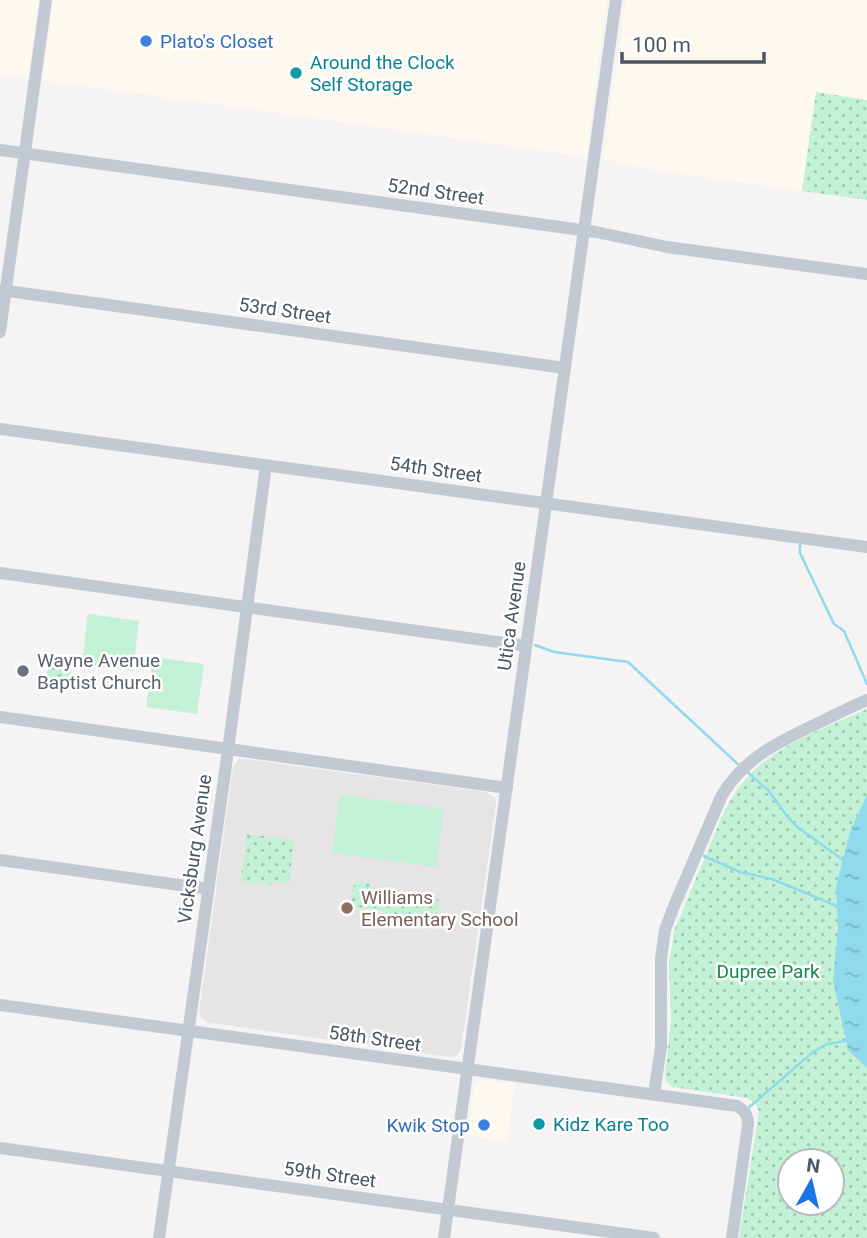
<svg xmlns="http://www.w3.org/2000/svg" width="867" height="1238" viewBox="0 0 867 1238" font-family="Roboto,sans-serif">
<defs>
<pattern id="green-dots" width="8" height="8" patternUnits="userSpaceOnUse" patternTransform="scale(1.75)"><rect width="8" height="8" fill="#c3f1d5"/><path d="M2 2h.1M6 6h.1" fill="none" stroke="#a0c6b0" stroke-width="1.8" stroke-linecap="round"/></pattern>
<pattern id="water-ripples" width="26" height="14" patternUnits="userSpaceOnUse" patternTransform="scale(1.75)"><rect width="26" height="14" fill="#90daee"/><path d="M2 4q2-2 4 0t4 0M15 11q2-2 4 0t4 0" fill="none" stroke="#78b4c4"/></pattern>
</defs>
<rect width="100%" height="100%" fill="#f5f3f3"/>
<g fill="#fdf9ef">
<polygon points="0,0 38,0 28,78 0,74"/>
<polygon points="53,0 607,0 586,157 43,80"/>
<polygon points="626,0 867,0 867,100 816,93 802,191 648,169 603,159"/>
<polygon points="486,1080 515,1084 507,1141 467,1136 474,1087 478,1082"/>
</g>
<polygon fill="#e6e4e5" points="239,759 245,759 486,792 495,798 496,804 461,1049 457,1055 450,1057 206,1022 201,1018 199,1012 233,767"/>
<g fill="url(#green-dots)" fill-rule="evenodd">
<polygon points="816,92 867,100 867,200 802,191"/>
<polygon points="49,659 72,663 69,685 46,681"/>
<path d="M867,709V1238H739L759,1112L756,1104L747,1098L673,1087L667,1083L665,1077L671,1021L669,965L674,931L723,814C753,751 808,736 867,709ZM790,1161H832V1203H790Z"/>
<polygon points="247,834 294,840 289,884 273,881 272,885 241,881"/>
<polygon points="362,882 369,883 372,887 387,891 387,893 439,900 436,925 384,918 385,910 383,911 351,906 352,894 351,889 356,883"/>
</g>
<g fill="#c3f1d5">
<polygon points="88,614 139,621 133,671 82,664"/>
<polygon points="153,657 204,664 197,714 146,707"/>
<polygon points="340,795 444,809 436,867 332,853"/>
</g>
<polygon fill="url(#water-ripples)" points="867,795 867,1068 848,1050 833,980 838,928 836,886 851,829"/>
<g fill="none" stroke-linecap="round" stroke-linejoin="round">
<g stroke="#90daee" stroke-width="2.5">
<polyline points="800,545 800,553 834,624 844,631 867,684"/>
<polyline points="535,645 554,652 628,662 741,767"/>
<polyline points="746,771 768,790 787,816 796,826 843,860"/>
<polyline points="704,856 740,872 772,879 837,906"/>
<polyline points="746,1110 813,1052 827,1044 846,1041"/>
</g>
<g stroke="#c1cad2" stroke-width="12">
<polyline points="0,150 596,232 667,247 867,274"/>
<polyline points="0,290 565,368"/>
<polyline points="0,332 46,0"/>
<polyline points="0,429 867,547"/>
<polyline points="0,573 526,646"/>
<polyline points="0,717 507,788"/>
<polyline points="0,860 208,889"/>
<path d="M0,1005L737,1106C745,1111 748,1115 748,1125L732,1238"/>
<path d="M654,1094L661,1047V959L665,930L674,906L722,795C745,758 775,744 812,726C831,717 848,708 867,700"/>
<polyline points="0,1148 654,1238"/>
<polyline points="159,1238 227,758 266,465"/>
<polyline points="444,1238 616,0"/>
</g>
</g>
<g fill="#3f7fe0" stroke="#fff" stroke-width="2.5">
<circle cx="146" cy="41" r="7"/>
<circle cx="484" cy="1125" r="7"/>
</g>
<g fill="#0f9aa8" stroke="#fff" stroke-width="2.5">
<circle cx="296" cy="73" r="7"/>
<circle cx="539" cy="1124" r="7"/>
</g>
<circle fill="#6b7280" stroke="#fff" stroke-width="2.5" cx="23" cy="671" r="7"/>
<circle fill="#8d6e63" stroke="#fff" stroke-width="2.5" cx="347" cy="908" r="7"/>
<g text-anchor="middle" stroke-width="5" stroke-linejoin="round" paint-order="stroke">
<g font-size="19" fill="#366cbe" stroke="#fff" text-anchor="start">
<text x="160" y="48">Plato's Closet</text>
<text x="470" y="1132" text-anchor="end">Kwik Stop</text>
</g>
<g font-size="19" fill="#0d838f" stroke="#fff" text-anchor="start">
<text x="310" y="69">Around the Clock<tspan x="310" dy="22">Self Storage</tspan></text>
<text x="553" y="1131">Kidz Kare Too</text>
</g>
<g font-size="19" fill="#4a5661" stroke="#fff">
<text transform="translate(436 191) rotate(8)" y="7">52nd Street</text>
<text transform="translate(285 310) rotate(8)" y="7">53rd Street</text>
<text transform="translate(436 469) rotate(8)" y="7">54th Street</text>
<text transform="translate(511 616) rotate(-82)" y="7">Utica Avenue</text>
<text transform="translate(194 849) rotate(-82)" y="7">Vicksburg Avenue</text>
<text transform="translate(375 1038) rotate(8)" y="7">58th Street</text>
<text transform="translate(330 1174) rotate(8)" y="7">59th Street</text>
</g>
<g font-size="19" fill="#5b616d" stroke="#fff" text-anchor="start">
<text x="37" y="667">Wayne Avenue<tspan x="37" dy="22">Baptist Church</tspan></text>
</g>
<g font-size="19" fill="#785e54" stroke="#fff" text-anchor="start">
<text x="361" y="904">Williams<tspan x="361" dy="22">Elementary School</tspan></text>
</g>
<g font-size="19" fill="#17864f" stroke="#fff">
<text x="768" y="978">Dupree Park</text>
</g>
</g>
<g transform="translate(811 1182) rotate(8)"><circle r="33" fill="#ffffff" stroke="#b7bbc0" stroke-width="2"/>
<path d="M0-5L12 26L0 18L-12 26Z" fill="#1a73e8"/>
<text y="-10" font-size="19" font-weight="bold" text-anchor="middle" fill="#4a5661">N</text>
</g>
<path d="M622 52v10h142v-10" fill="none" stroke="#4a5661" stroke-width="3.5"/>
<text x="632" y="52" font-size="21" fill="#4a5661" stroke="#ffffff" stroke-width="5" paint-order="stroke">100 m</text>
</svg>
